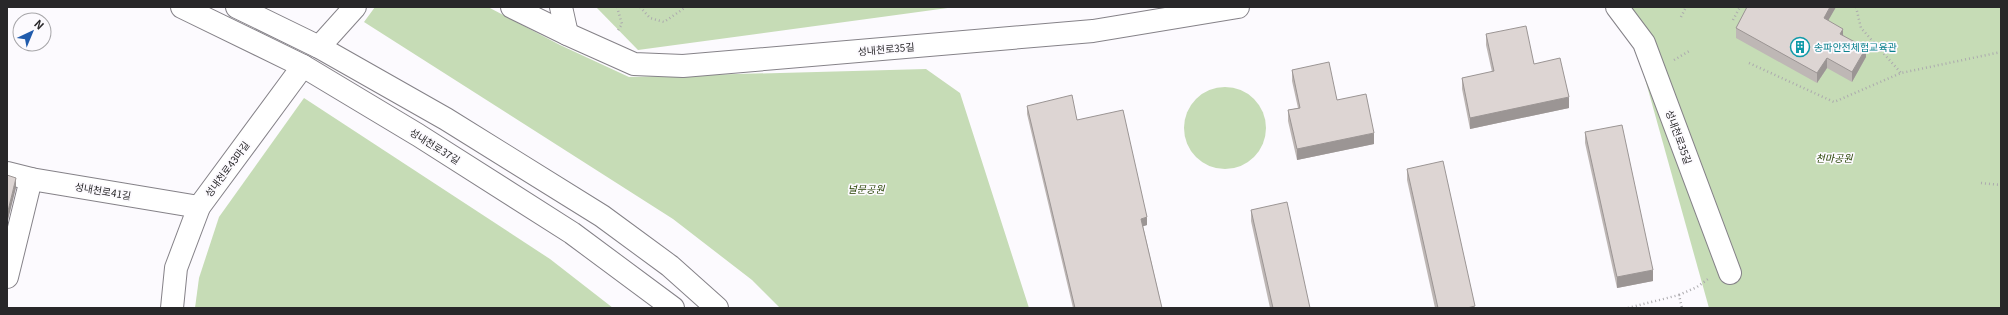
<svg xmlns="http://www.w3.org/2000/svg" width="2008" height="315" viewBox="0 0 2008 315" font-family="Georgia,'Noto Sans KR',serif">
<rect width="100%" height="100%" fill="#fcfafe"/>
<g fill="#c6dcb6">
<polygon points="375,7 488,7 560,45 629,77 926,69 960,93 1029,308 780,308 752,280 673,219 364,22"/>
<polygon points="596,7 955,7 638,50"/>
<polygon points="1625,7 2001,7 2001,308 1709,308"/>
<circle cx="1225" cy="128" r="41"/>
<polygon points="304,98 550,259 613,308 195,308 199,278 219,217"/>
</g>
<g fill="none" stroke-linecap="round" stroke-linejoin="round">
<defs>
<g id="minor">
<polyline points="512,7 567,34 634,64 683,66 1093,31 1238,7"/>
<polyline points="561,7 567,34"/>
<polyline points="1617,7 1644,43 1730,273"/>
<polyline points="319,47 355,7"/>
<polyline points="7,173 31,179 199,207"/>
<polyline points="7,277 31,179"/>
<polyline points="172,308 176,268 199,207 303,66"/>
</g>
<g id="secondary">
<polyline points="182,7 303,66 418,135 572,233 673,308"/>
<polyline points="237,7 319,47 446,119 602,216 670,266 717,308"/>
</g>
</defs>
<use href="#minor" stroke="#858288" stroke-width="24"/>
<use href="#secondary" stroke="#858288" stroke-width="24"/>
<g stroke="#acaaae" stroke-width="2.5" stroke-dasharray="1 3" stroke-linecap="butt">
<polyline points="617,7 622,24 617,32"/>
<polyline points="640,7 650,18 664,22 686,7"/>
<polyline points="1856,7 1861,28 1901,73"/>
<polyline points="1681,17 1686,7"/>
<polyline points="1733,20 1740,7"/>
<polyline points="1674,60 1691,50"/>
<polyline points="1749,63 1834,102 1901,73 2001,52"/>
<polyline points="1981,183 2001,185"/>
<polyline points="1679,295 1697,287 1708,279"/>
<polyline points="1628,308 1679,295 1682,308"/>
</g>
<use href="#minor" stroke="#fff" stroke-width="22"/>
<use href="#secondary" stroke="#fff" stroke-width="22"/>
</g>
<g fill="#beb7b5">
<polygon points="1747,7 1836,7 1828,20 1866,57 1852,82 1827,68 1817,83 1736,38 1736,28"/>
<polygon points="1486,34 1534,64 1569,108 1470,129 1462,89 1462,78 1492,72 1486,45"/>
<polygon points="1292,70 1337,100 1374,144 1297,160 1288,121 1288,110 1298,108 1292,81"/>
<polygon points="1027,106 1077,120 1147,225 1143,226 1162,308 1073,308 1027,114"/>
<polygon points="1585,132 1653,281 1617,288 1585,143"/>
<polygon points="1407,169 1475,308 1435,308 1407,180"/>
<polygon points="1251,210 1310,308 1270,308 1251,221"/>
</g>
<g fill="#9b9594">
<polygon points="1830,7 1836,7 1824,28 1824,18"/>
<polygon points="1843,29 1843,38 1840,34"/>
<polygon points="1866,48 1866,57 1852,82 1852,72"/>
<polygon points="1827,58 1827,68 1817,83 1817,73"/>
<polygon points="1569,97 1569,108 1470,129 1470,118"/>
<polygon points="1374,133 1374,144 1297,160 1297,149"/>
<polygon points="16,178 16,188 7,224 7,215"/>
<polygon points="1147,217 1147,225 1141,227 1141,219"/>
<polygon points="1653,270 1653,281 1617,288 1617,277"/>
</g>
<g fill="#ddd5d3" stroke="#9b9594">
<polygon points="1747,7 1830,7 1824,18 1843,29 1840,34 1866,48 1852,72 1827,58 1817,73 1736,28"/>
<polygon points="1526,26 1534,64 1560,58 1569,97 1470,118 1462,78 1494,71 1486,34"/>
<polygon points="1329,62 1337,100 1366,94 1374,133 1297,149 1288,110 1300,108 1292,70"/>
<polygon points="1072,95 1077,120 1123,110 1147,217 1141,219 1162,308 1075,308 1027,106"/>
<polygon points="1622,125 1653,270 1617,277 1585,132"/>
<polygon points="1443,161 1475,306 1467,308 1438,308 1407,169"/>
<polygon points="7,175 16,178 7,215"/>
<polygon points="1287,202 1310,308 1273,308 1251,210"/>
</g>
<defs>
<symbol id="building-ring" viewBox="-11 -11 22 22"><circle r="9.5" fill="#fcfafe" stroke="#0f9aa8" stroke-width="1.5"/><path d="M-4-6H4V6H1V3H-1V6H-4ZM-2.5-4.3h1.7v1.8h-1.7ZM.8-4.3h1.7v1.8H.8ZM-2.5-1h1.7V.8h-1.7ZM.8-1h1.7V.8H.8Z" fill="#0f9aa8"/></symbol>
</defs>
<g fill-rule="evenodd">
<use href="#building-ring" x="1789" y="36" width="22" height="22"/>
</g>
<g text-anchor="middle" stroke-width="3.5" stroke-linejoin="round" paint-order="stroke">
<g font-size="10" fill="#0d838f" stroke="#fcfafe" text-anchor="start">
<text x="1814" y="51">송파안전체험교육관</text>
</g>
<g font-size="10" fill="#282729" stroke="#fcfafe">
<text transform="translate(886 49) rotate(-5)" y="4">성내천로35길</text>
<text transform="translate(1679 137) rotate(70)" y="4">성내천로35길</text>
<text transform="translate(435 146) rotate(32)" y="4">성내천로37길</text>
<text transform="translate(227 169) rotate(-53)" y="4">성내천로43마길</text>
<text transform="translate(103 191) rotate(10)" y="4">성내천로41길</text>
</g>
<g font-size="10" font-style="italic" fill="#254101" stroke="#fcfafe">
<text x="1834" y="162">천마공원</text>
<text x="866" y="193">널문공원</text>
</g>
</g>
<rect width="2008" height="315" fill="none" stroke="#282729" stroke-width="16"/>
<g transform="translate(32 32) rotate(44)"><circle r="19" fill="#fcfafe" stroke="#a7a6a9"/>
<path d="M0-3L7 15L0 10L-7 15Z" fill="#205bac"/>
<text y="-6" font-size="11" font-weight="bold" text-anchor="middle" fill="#282729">N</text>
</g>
</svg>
